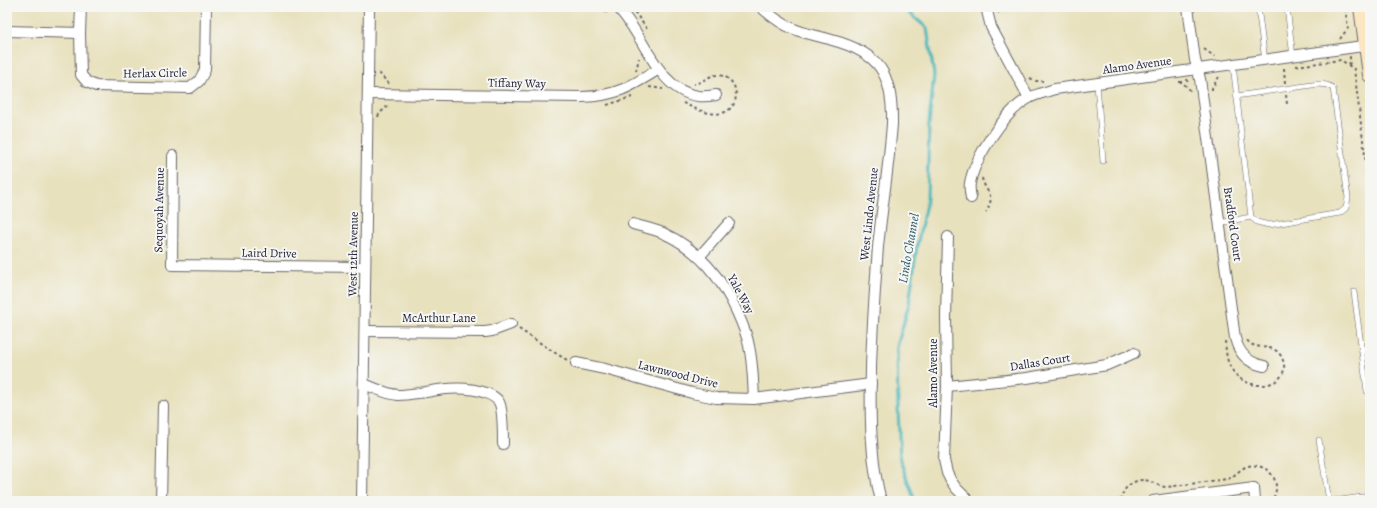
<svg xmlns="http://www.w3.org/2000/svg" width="1377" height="508" viewBox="0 0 1377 508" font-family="Alegreya,serif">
<rect width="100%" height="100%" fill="#f6f6f2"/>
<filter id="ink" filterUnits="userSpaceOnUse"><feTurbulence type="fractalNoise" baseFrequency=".025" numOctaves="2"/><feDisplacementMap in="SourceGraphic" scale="8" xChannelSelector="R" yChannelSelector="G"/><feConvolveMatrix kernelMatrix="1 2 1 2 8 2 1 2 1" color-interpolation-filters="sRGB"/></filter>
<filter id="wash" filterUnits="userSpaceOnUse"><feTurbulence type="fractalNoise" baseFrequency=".012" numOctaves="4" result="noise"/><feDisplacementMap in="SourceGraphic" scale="16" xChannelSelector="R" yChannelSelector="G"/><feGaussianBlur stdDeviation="0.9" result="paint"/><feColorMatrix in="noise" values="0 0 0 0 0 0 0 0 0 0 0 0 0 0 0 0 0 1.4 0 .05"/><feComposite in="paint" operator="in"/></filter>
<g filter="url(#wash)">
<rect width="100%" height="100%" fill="#e8e1bd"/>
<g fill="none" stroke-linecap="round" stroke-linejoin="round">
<polyline stroke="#46b6bc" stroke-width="3" points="902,7 927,28 934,75 929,123 927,199 917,246 909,304 897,347 898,407 900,460 915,501"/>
</g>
</g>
<g filter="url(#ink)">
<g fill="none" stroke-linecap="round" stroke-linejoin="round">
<defs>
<g id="lane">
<polyline points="1258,7 1265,61"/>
<polyline points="1287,7 1293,57"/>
<polyline points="1233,65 1251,217 1257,222 1269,225 1340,213 1346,208 1348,198 1333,88 1327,85 1319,84 1236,96"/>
<polyline points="1097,84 1103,161"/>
<polyline points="1219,223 1251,217"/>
<polyline points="1354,292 1367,391"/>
<polyline points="1362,349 1370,348"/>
<polyline points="1319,440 1329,501"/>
<polyline points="1333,501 1370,496"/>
</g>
<g id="street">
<polyline points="81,7 80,33 81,75 87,82 96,86 190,88 199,81 205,70 206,7"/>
<path d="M617,7C644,33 657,91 698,96C704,97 710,96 716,95"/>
<path d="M761,7C771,16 781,24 794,29C806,34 819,36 832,40C880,53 893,74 892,124C889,165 882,206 878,247C875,288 872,328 871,368C870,413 870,458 881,501"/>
<polyline points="986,7 991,27 1029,98"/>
<path d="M1188,7L1195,60L1200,79L1235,338C1239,354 1248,363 1264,366"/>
<polyline points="7,31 80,33"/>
<path d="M368,94L582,97C616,96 630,87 659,69"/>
<polyline points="173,156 172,265 365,267"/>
<path d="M971,198C970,193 969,188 970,183C975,157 1005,111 1029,98C1037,94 1046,92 1055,89L1370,45"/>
<path d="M633,224C643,227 653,229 663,233C697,248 722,278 737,312C742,323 747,334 749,346C753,364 753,381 754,399"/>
<polyline points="948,237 946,317 947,386 944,460 947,473 951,481 956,488 969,501"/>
<polyline points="699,257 729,223"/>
<polyline points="365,331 485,332 492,331 511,324"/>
<polyline points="576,363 605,369 692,393 716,398 754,399 871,384"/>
<path d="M364,384C375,388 386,394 398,395C408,395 417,393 426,392C446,388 467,386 486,393C491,395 496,397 499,402C503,409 503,435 503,444"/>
<polyline points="947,386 1027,378 1107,365 1134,353"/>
<polyline points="161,501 163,406"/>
<polyline points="362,501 369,7"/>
<polyline points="1153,501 1254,488 1255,501"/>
</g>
<polyline id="secondary" points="1361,7 1370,75"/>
</defs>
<use href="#lane" stroke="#676568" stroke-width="6"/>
<use href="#street" stroke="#676568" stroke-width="12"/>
<use href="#secondary" stroke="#676568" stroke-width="16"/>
<g stroke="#676568" stroke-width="2" stroke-dasharray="3 3" stroke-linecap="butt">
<polyline points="600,7 609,14"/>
<polyline points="631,7 647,29"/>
<polyline points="998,13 1001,7"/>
<polyline points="1340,39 1348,28 1345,7"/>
<polyline points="1204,49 1215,57"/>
<polyline points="1349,65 1350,62 1350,56"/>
<polyline points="1296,66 1341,60 1354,69 1370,195"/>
<polyline points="1284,68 1285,83"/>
<polyline points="636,71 639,58"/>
<polyline points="379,73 389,84"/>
<polyline points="1030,78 1036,81 1043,81"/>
<polyline points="1187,79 1188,84"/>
<polyline points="1179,82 1182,82 1191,91"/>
<polyline points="649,87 663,89"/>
<polyline points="1212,90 1212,88 1219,77 1222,77"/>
<polyline points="1286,95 1287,104"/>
<path d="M683,103C694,108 709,116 722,113C742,108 740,78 719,75C709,74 703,83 694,84"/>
<polyline points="607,105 632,97"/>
<polyline points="378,117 379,114 389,105"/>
<path d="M982,178C985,193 997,194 986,212"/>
<polyline points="519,329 557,354 567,360"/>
<path d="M1225,341C1226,350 1226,360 1231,368C1248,398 1297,385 1281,356C1273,342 1255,352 1247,340"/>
<path d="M1121,501C1122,487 1135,477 1149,481C1155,483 1160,487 1167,487L1227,479C1235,477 1240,468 1248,466C1263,463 1277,474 1276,489C1276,493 1274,497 1272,501"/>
</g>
<use href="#lane" stroke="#fff" stroke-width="5"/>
<use href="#street" stroke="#fff" stroke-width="10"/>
<use href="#secondary" stroke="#fbe6c4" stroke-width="14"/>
</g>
</g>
<g text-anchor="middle" stroke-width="4" stroke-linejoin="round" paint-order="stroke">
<g font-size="12" fill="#22223b" stroke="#f6f6f2">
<text transform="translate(1137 65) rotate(-8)" y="4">Alamo Avenue</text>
<text transform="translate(155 73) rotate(-1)" y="4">Herlax Circle</text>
<text transform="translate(517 83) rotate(1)" y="4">Tiffany Way</text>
<text transform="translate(159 210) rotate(-89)" y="4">Sequoyah Avenue</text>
<text transform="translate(869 214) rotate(-84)" y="4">West Lindo Avenue</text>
<text transform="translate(1233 224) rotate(82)" y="4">Bradford Court</text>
<text transform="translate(269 253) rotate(1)" y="4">Laird Drive</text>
<text transform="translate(353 254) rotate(-89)" y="4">West 12th Avenue</text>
<text transform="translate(741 294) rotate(62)" y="4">Yale Way</text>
<text x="439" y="322">McArthur Lane</text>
<text transform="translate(1040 362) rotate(-9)" y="4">Dallas Court</text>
<text transform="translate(933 373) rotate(-90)" y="4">Alamo Avenue</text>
<text transform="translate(678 374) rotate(14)" y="4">Lawnwood Drive</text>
</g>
<g font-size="13" font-style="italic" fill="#305d6f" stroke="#f6f6f2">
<text transform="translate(908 248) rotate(-80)" y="5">Lindo Channel</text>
</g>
</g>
<rect width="1377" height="508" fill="none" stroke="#f6f6f2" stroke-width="24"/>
</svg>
